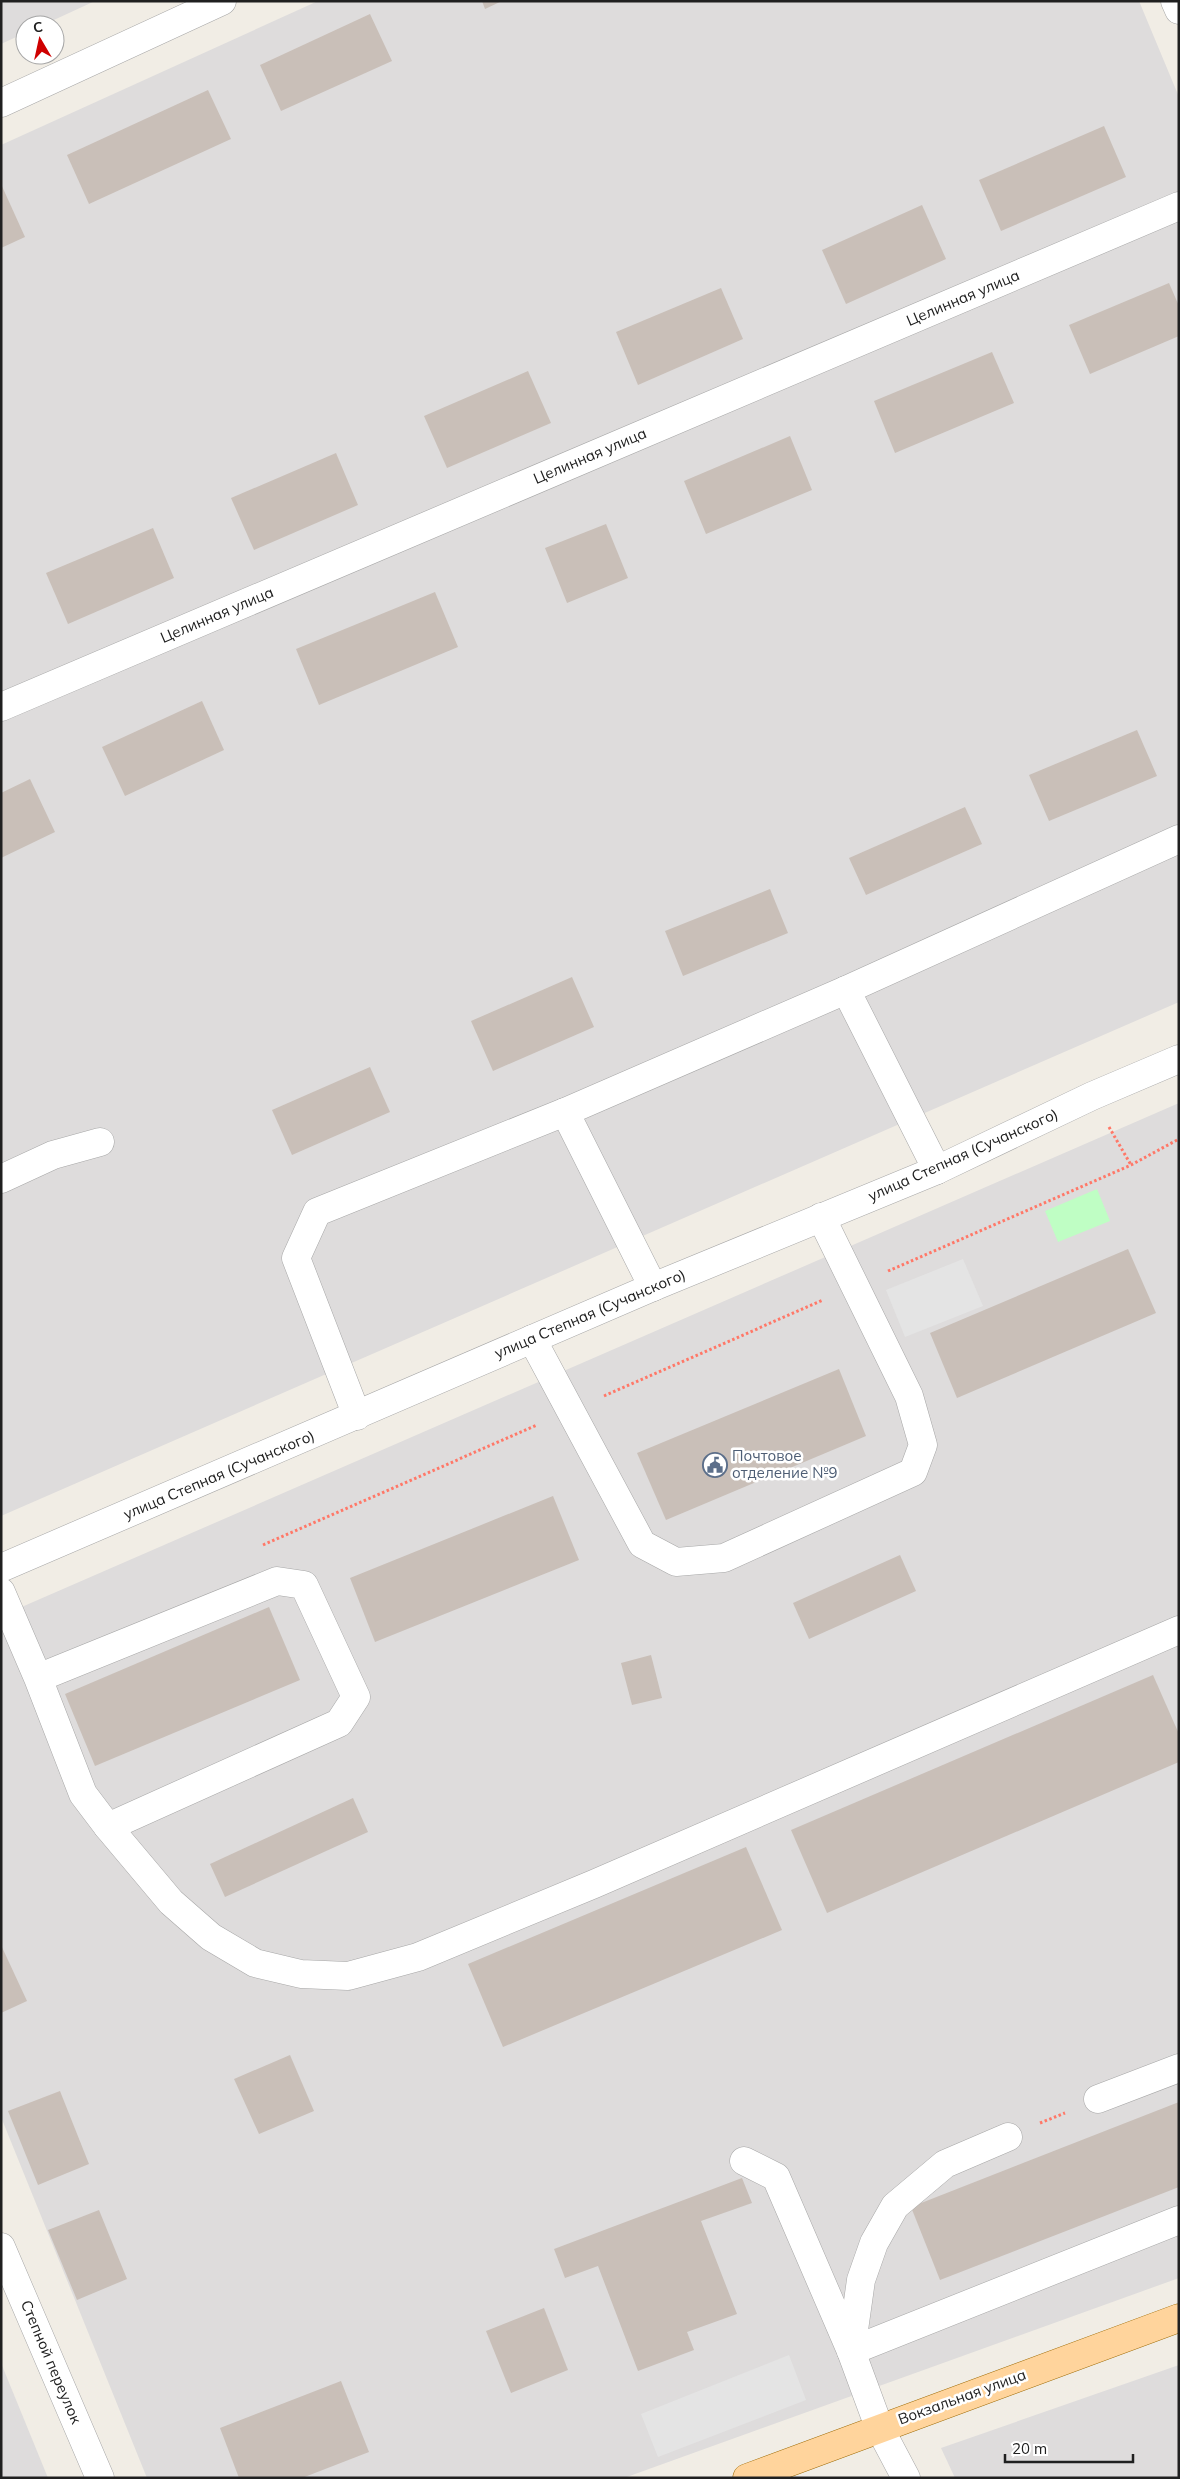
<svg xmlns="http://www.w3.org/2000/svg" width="1180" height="2479" viewBox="0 0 1180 2479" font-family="Mulish,sans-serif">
<rect width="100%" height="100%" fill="#f1ede5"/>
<g fill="#dedcdc">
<polygon points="1,1 95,1 43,25 25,25 25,33 1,44"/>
<polygon points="318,1 1139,1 1179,97 1179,1002 1,1516 1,145"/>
<polygon points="1179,1103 1179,2278 624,2478 147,2478 1,2117 1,1616"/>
<polygon points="1,2363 48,2478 1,2478"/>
<polygon points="1179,2365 1179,2478 955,2478 941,2448"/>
</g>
<polygon fill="#bffec4" points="1097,1189 1110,1221 1058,1242 1045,1211"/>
<g fill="#e4e4e4">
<polygon points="963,1259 983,1306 905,1337 886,1290"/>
<polygon points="789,2355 806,2400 658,2457 641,2414"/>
</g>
<g fill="#c9bfb8">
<polygon points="482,1 502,1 485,9"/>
<polygon points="370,14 392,61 281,111 260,65"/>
<polygon points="208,90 231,139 89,204 67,155"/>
<polygon points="1104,126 1126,177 1001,231 979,180"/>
<polygon points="1,184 25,237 1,248"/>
<polygon points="922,205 946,259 846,304 822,250"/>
<polygon points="1169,283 1179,306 1179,336 1090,374 1069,325"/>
<polygon points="721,288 743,339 638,385 616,332"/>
<polygon points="992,352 1014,403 895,453 874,401"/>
<polygon points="528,371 551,423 447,468 424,416"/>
<polygon points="790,436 812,490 706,534 684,481"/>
<polygon points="336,453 358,505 254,550 231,498"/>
<polygon points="606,524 628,578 567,603 545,548"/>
<polygon points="153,528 174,578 68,624 46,573"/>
<polygon points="435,592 458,647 319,705 296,649"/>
<polygon points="202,701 224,750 125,796 102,747"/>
<polygon points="1137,730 1157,776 1049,821 1029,775"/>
<polygon points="30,779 55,832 1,858 1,793"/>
<polygon points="965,807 982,844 866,895 849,858"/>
<polygon points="770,889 788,933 683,976 665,931"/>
<polygon points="572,977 594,1027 493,1071 471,1021"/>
<polygon points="370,1067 390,1112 292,1155 272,1110"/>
<polygon points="1128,1249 1156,1313 957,1398 930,1333"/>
<polygon points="839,1369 866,1436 666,1520 637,1453"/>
<polygon points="553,1496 579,1560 375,1642 350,1578"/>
<polygon points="900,1555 916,1591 809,1639 793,1603"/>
<polygon points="269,1607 300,1680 95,1766 65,1694"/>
<polygon points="651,1655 662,1698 632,1705 621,1663"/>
<polygon points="1153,1675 1179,1734 1179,1762 827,1913 791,1830"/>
<polygon points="353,1798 368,1832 225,1897 210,1864"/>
<polygon points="746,1847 782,1930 503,2047 468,1964"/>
<polygon points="1,1945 27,2001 1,2013"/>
<polygon points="290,2055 314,2111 259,2134 234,2079"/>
<polygon points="60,2091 89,2164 38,2185 8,2111"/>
<polygon points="1179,2102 1179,2187 940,2280 911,2207"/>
<polygon points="742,2178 752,2203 701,2221 737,2314 687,2332 694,2350 638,2371 598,2266 565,2278 554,2249"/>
<polygon points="99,2210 127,2279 77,2300 48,2230"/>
<polygon points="544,2308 568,2370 511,2393 486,2331"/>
<polygon points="341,2381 369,2452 302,2478 239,2478 220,2428"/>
</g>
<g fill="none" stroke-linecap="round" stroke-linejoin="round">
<defs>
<g id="minor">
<polyline points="1175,1 1179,10"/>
<polyline points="1,103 222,1"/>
<polyline points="1,707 1179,206"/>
<polyline points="846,990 937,1170"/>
<polyline points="565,1112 653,1287"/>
<polyline points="1,1179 53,1155 100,1142"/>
<polyline points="532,1339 642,1544 676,1562 724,1558 913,1472 923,1445 909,1396 821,1217"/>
<polyline points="357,1416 296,1258 317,1212 565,1112 846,990 1179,839"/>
<polyline points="1,1568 653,1287 937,1170 1092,1096 1179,1059"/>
<polyline points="1,1592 38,1678 83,1794 108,1827 339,1723 356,1697 304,1585 277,1581 38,1678"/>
<polyline points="108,1827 171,1902 211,1937 255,1963 301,1974 348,1976 418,1957 594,1884 1179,1630"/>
<polyline points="1098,2099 1179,2068"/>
<polyline points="1008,2137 945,2164 895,2206 874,2243 861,2280 851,2351 1179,2220"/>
<polyline points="744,2161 776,2177 851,2351 879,2427 906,2478"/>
<polyline points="1,2247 100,2478"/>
</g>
<polyline id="major" points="747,2478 1179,2318"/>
</defs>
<use href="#minor" stroke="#a7a7a7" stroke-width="29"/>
<use href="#major" stroke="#9b6800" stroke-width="29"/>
<g stroke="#ff7868" stroke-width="3" stroke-dasharray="2.5 2.5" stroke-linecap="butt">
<polyline points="1109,1127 1131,1165"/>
<polyline points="888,1271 1131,1165 1179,1139"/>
<polyline points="604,1396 823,1300"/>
<polyline points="263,1545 537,1425"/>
<polyline points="1040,2123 1065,2113"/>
</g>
<use href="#minor" stroke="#fff" stroke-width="28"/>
<use href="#major" stroke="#ffd49c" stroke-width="28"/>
</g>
<defs>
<symbol id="civic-ring" viewBox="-11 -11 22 22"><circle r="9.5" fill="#fff" stroke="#5c6f8a" stroke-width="1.5"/><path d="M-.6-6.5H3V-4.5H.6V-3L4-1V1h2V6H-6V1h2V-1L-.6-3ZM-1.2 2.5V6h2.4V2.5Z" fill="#5c6f8a"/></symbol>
</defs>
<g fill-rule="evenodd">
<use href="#civic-ring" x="701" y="1451" width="28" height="28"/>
</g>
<g text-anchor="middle" stroke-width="5" stroke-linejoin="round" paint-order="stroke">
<g font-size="15" fill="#202020" stroke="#fff">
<text transform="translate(963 298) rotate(-23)" y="5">Целинная улица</text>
<text transform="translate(590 456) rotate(-23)" y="5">Целинная улица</text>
<text transform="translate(217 615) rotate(-23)" y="5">Целинная улица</text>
<text transform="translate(963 1155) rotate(-24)" y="5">улица Степная (Сучанского)</text>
<text transform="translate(590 1314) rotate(-23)" y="5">улица Степная (Сучанского)</text>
<text transform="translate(219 1475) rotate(-23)" y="5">улица Степная (Сучанского)</text>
<text transform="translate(51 2362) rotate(67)" y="5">Степной переулок</text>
<text transform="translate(962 2397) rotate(-20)" y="5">Вокзальная улица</text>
</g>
<g font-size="15" fill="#4e5e75" stroke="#fff" text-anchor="start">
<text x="732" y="1461">Почтовое<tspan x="732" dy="17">отделение №9</tspan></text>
</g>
</g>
<rect width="1180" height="2479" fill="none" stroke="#202020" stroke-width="5"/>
<g transform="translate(40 40) rotate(351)"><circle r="24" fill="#ffffff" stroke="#a6a6a6"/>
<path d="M0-4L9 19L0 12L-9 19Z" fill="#cf0000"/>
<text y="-8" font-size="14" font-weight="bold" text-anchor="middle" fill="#202020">С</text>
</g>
<path d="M1005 2454v8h128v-8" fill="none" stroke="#202020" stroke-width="2.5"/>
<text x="1012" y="2454" font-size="15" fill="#202020" stroke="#ffffff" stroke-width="4" paint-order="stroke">20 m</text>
</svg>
